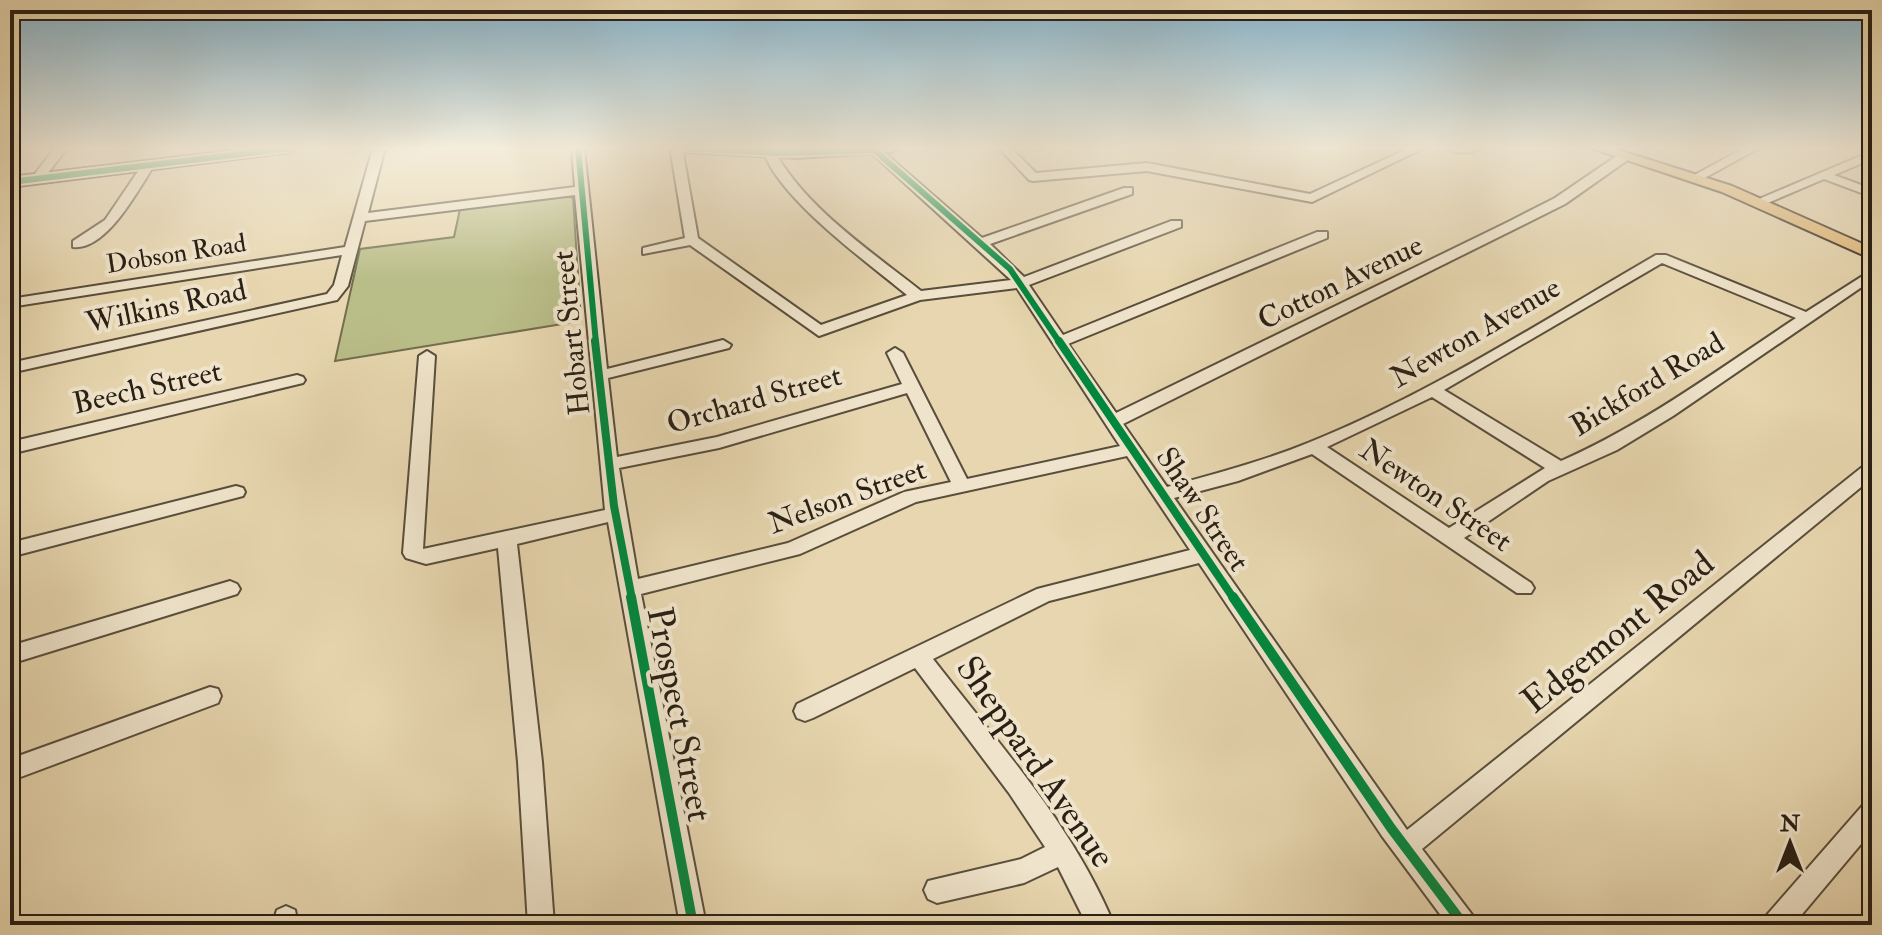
<svg xmlns="http://www.w3.org/2000/svg" width="1882" height="935" viewBox="0 0 1882 935" font-family="'IM FELL Double Pica',serif">
<rect width="100%" height="100%" fill="#e7d6af"/>
<filter id="stains"><feTurbulence type="fractalNoise" baseFrequency=".0025" numOctaves="4"/><feColorMatrix values="0 0 0 0 .2 0 0 0 0 .09 0 0 0 0 .02 0 0 0 .5 -.17"/></filter>
<radialGradient id="worn" r=".72"><stop offset=".6" stop-color="#630" stop-opacity="0"/><stop offset="1" stop-color="#630" stop-opacity=".3"/></radialGradient>
<polygon fill="#b9bd88" stroke="#726e4e" stroke-width="2" points="566,196 573,198 581,321 335,361 360,249 454,237 460,209"/>
<g fill="none" stroke-linecap="round" stroke-linejoin="round">
<defs>
<g id="minor">
<polygon points="55,148 67,148 41,182 33,182 31,179"/>
<path d="M373,148H385L368,213L575,187L572,148H584L607,369L723,340L731,345L729,348L608,378L617,457L717,437L902,384L887,353L895,348L903,353L967,479L1120,446L1017,288L920,300L819,336L690,245L643,254V248L685,238L671,153L673,148H685L683,153L698,238L821,325L907,295C867,262 781,200 764,153L766,150H774C803,206 872,252 921,291L1011,280L866,148H879L982,238L1124,188H1132V194L990,244L1024,277L1171,221H1181V227L1029,285L1063,335L1317,232H1327V238L1068,344L1116,413L1508,222L1555,198L1621,153H1629V159L1565,204L1123,424L1167,487C1208,476 1249,465 1290,450C1419,401 1537,324 1656,255H1666L1806,312L1872,270V280L1673,416L1617,450L1548,481L1464,538L1531,583L1534,588L1531,593H1517L1312,454L1238,481L1174,498L1407,830L1866,464L1872,462V478L1422,849L1473,916L1477,925H1448L1382,836L1199,563L1049,601L933,659C998,743 1073,825 1114,925H1087L1058,867L1024,883L937,903L928,899L924,890L928,881L1021,859L1045,847L1009,793L915,668L813,718L805,721L797,718L794,711L797,704L1037,589L1190,550L1127,456L916,502L800,554L641,594L706,925H680L608,522L517,544L542,762L554,925H528L518,762L498,548L426,564L406,558L403,553L419,356L427,351L435,356L423,549L605,510L575,195L365,221L348,286L337,300L10,373V363L327,294L334,285L342,255L10,307V299L345,247ZM1662,263L1796,318C1719,369 1645,424 1561,461L1444,390ZM907,393L951,482L904,492L788,543L638,579L619,468L719,448ZM1432,397L1545,468L1449,528L1327,447Z"/>
<polygon points="999,148 1011,148 1036,173 1147,163 1310,194 1409,148 1424,148 1312,202 1147,171 1033,181 1029,180"/>
<path d="M1447,148H1480C1473,154 1454,154 1447,148Z"/>
<polygon points="1744,148 1759,148 1699,181 1689,178"/>
<polygon points="1872,151 1872,159 1834,175 1872,189 1872,197 1824,179 1763,205 1752,202"/>
<path d="M145,161L155,164C139,188 107,251 73,247V241L105,220Z"/>
<polygon points="297,375 303,377 305,380 303,383 10,454 10,442"/>
<polygon points="236,486 243,488 245,492 243,496 10,557 10,543"/>
<polygon points="230,581 237,584 240,589 237,594 10,664 10,646"/>
<polygon points="210,687 218,689 221,696 218,703 10,781 10,759"/>
<polygon points="1872,802 1872,831 1793,925 1762,925 1766,916 1863,805"/>
<polygon points="286,906 295,910 298,925 272,925 277,910"/>
</g>
<g id="major">
<polygon points="257,148 298,148 291,152 10,187 10,177"/>
<polygon points="681,148 898,148 891,152 797,158 688,152"/>
<polygon points="1591,148 1612,148 1732,186 1872,248 1872,259 1722,192"/>
</g>
</defs>
<use href="#minor" stroke="#594e3c" stroke-width="4"/>
<use href="#major" stroke="#2a2015" stroke-width="4"/>
<use href="#minor" fill="#efe4cb" fill-rule="evenodd"/>
<use href="#major" fill="#e4bb78" fill-rule="evenodd"/>
<defs>
<g id="cycleway-far2">
<polyline points="578,148 596,343"/>
<polyline points="688,148 779,153 874,150"/>
<polyline points="872,148 1010,269 1060,343"/>
<polyline points="10,182 291,148"/>
</g>
<g id="cycleway-far1">
<polyline points="595,341 614,506 632,599"/>
<polyline points="1059,341 1234,599"/>
</g>
<g id="cycleway">
<polyline points="631,597 693,925"/>
<polyline points="1233,597 1391,828 1464,925"/>
</g>
</defs>
<use href="#cycleway-far2" stroke="#efe4cb" stroke-width="10"/>
<use href="#cycleway-far1" stroke="#efe4cb" stroke-width="13"/>
<use href="#cycleway" stroke="#efe4cb" stroke-width="15"/>
<use href="#cycleway-far2" stroke="#00873e" stroke-width="6"/>
<use href="#cycleway-far1" stroke="#00873e" stroke-width="8"/>
<use href="#cycleway" stroke="#00873e" stroke-width="10"/>
</g>
<linearGradient id="sky" x2="0" y2="1"><stop stop-color="#87b6cf"/><stop offset="0.53" stop-color="#f4eddb"/><stop offset="1" stop-color="#f4eddb" stop-opacity="0"/></linearGradient>
<rect width="1882" height="279" fill="url(#sky)"/>
<g text-anchor="middle" stroke-width="8" stroke-linejoin="round" paint-order="stroke">
<g font-size="26" fill="#2a2015" stroke="#efe4cb">
<text transform="translate(176 253) rotate(-9)" y="9">Dobson Road</text>
</g>
<g font-size="30" fill="#2a2015" stroke="#efe4cb">
<text transform="translate(1340 282) rotate(-26)" y="10">Cotton Avenue</text>
<text transform="translate(166 306) rotate(-12)" y="10">Wilkins Road</text>
<text transform="translate(1475 332) rotate(-30)" y="10">Newton Avenue</text>
<text transform="translate(571 333) rotate(-96)" y="10">Hobart Street</text>
<text transform="translate(1647 384) rotate(-31)" y="10">Bickford Road</text>
<text transform="translate(147 387) rotate(-13)" y="10">Beech Street</text>
<text transform="translate(754 399) rotate(-16)" y="10">Orchard Street</text>
<text transform="translate(1436 495) rotate(34)" y="10">Newton Street</text>
<text transform="translate(847 496) rotate(-20)" y="10">Nelson Street</text>
<text transform="translate(1203 509) rotate(56)" y="10">Shaw Street</text>
</g>
<g font-size="36" fill="#2a2015" stroke="#efe4cb">
<text transform="translate(1617 631) rotate(-39)" y="13">Edgemont Road</text>
<text transform="translate(681 714) rotate(79)" y="13">Prospect Street</text>
<text transform="translate(1037 761) rotate(55)" y="13">Sheppard Avenue</text>
</g>
</g>
<rect width="1882" height="935" fill="none" stroke="#e7d6af" stroke-width="40"/>
<rect x="12" y="12" width="1858" height="911" fill="none" stroke="#2a2015" stroke-width="4"/>
<rect x="20" y="20" width="1842" height="895" fill="none" stroke="#2a2015" stroke-width="2"/>
<g transform="translate(1790 843)" stroke="#efe4cb" stroke-width="6" paint-order="stroke">
<path d="M0-6L14 30L0 20L-14 30Z" fill="#2a2015"/>
<text y="-12" font-size="22" font-weight="bold" text-anchor="middle" fill="#2a2015">N</text>
</g>
<rect width="100%" height="100%" filter="url(#stains)"/>
<rect width="100%" height="100%" fill="url(#worn)"/>
</svg>
